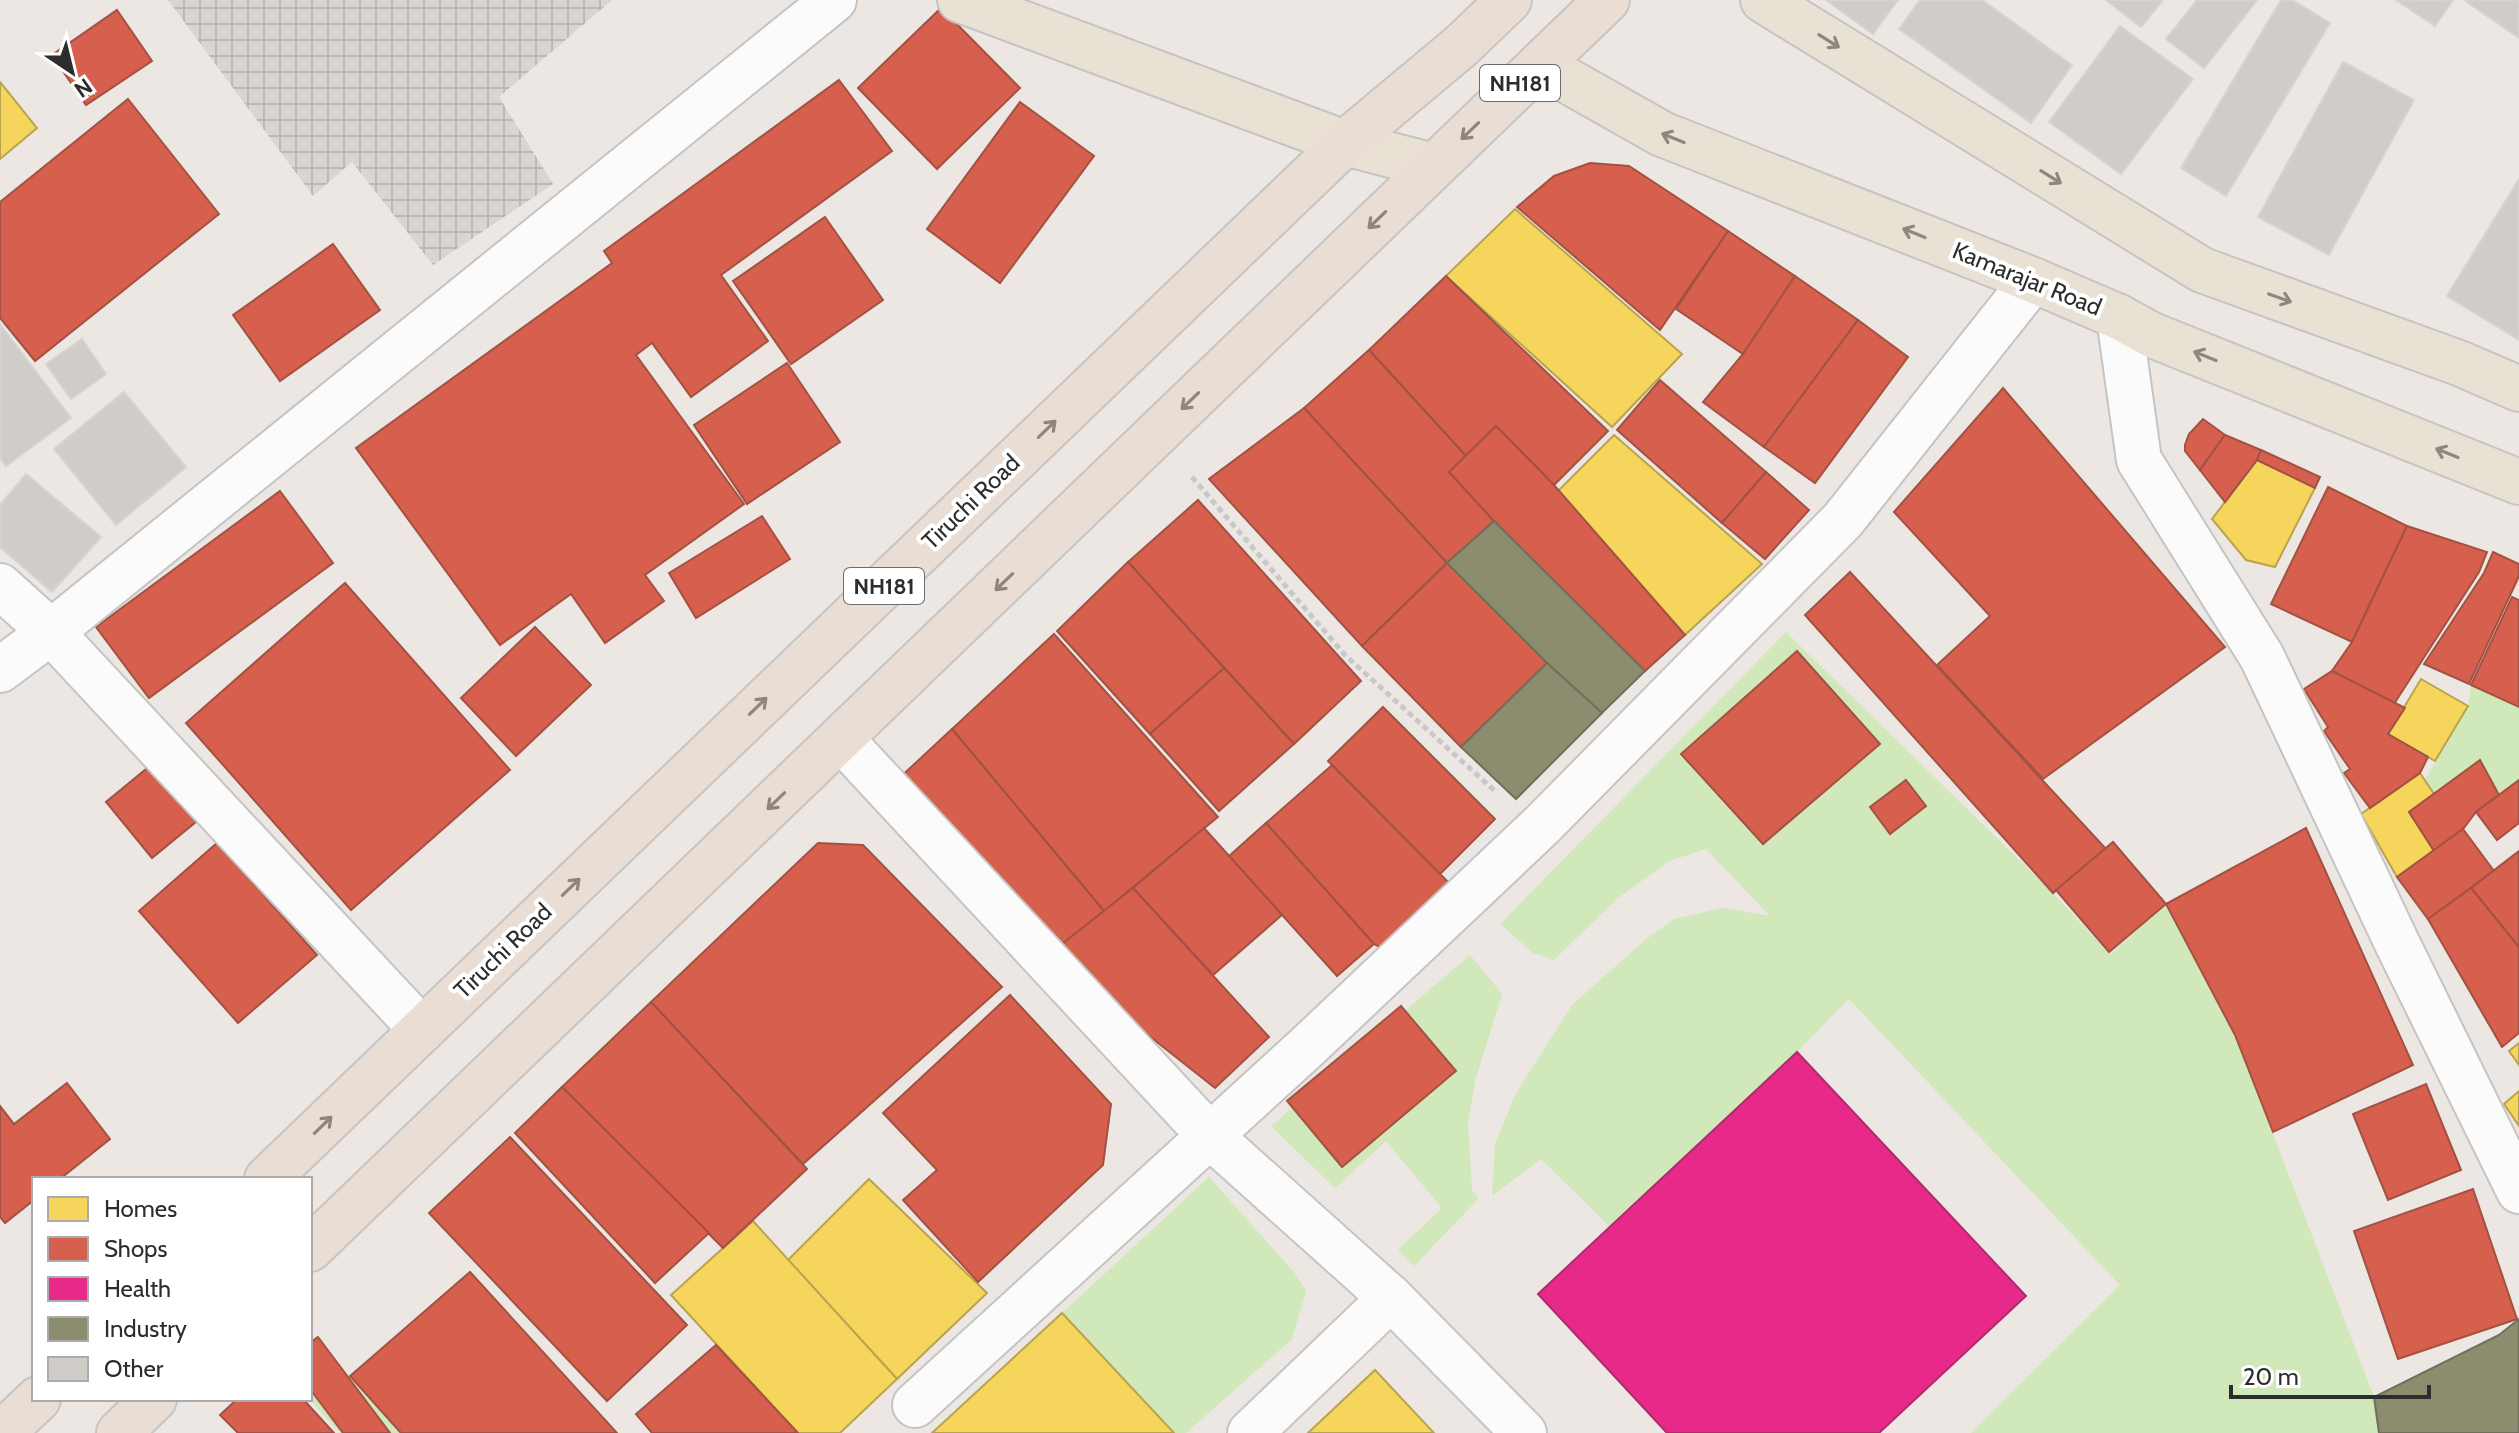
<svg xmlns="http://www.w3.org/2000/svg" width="2519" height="1433" viewBox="0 0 2519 1433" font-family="Cabin,sans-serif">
<defs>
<pattern id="plaza-grid" width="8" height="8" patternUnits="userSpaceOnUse" patternTransform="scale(2)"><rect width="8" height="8" fill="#dad5d1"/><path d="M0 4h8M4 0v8" fill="none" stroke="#bbb7b4"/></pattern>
</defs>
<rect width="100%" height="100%" fill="#ece7e2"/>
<g fill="#d0e8ba">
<polygon points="1786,632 2053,893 2110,955 2166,904 2235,1035 2374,1397 2379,1433 1971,1433 2120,1285 1849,999 1797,1052 1609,1226 1541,1159 1492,1196 1495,1145 1515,1095 1572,1005 1645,940 1674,919 1723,908 1770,916 1706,849 1669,861 1618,898 1554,960 1533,953 1500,924"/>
<polygon points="2471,685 2519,706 2519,780 2499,795 2480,760 2434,794 2425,780 2468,706"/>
<polygon points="1470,955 1502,994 1476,1078 1468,1121 1472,1190 1479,1198 1414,1266 1398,1250 1442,1208 1386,1141 1335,1188 1271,1126"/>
<polygon points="1209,1177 1294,1272 1306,1291 1292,1339 1186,1433 1174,1433 1062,1313"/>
<polygon points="310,1333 400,1433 340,1433 309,1399"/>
</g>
<polygon fill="url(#plaza-grid)" points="168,0 612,0 499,97 553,184 433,265 352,162 313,196"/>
<g fill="#f6d55c" stroke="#baa34e" stroke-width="2">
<polygon points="0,82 37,128 0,159"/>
<polygon points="1515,209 1682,354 1612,427 1446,276"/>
<polygon points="1614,435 1762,564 1685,635 1558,491"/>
<polygon points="2257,460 2315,488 2275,567 2246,560 2212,519"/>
<polygon points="2421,679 2468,706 2435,761 2388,734"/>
<polygon points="2420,773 2434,794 2409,812 2434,851 2397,877 2361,814"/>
<polygon points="2519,1043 2519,1065 2509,1051"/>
<polygon points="2519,1091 2519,1126 2504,1104"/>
<polygon points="869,1179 987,1293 897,1379 788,1260"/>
<polygon points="753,1221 897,1379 840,1433 798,1433 671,1295"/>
<polygon points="1062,1313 1174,1433 932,1433"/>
<polygon points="1375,1370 1434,1433 1308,1433"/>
</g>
<g fill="#d6604d" stroke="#a35143" stroke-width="2">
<polygon points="941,8 1020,88 937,169 858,88"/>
<polygon points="117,10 152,61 86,105 52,55"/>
<polygon points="839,80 892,151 721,275 768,341 691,397 652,343 636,355 744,504 645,575 664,601 605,643 571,594 500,645 356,448 612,263 604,251"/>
<polygon points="128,99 219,214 35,361 0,318 0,202"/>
<polygon points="1020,102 1094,156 1000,283 927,229"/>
<polygon points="1590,163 1629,166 1728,231 1660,330 1517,207 1554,176"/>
<polygon points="825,217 883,300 791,364 733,281"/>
<polygon points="1728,231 1795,276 1743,354 1676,309"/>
<polygon points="333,244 380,310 280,381 233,315"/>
<polygon points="1446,276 1608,431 1554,485 1496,426 1466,456 1369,350"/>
<polygon points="1795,276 1858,320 1764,447 1703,402 1743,354"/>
<polygon points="1858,320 1908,357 1815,483 1764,447"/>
<polygon points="1369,350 1466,456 1449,472 1494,521 1447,563 1304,408"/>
<polygon points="787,363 840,442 747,504 694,425"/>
<polygon points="1660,380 1766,472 1722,523 1617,430"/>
<polygon points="2003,388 2225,647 2043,779 1937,665 1990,616 1894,512"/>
<polygon points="1304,408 1447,563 1362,646 1209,479"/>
<polygon points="2203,419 2225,435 2200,470 2185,451 2185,445 2189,434"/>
<polygon points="1496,426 1554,485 1685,635 1645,671 1494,521 1449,472"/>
<polygon points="2225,435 2261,450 2257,460 2225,502 2200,470"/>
<polygon points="2261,450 2320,477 2315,488 2257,460"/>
<polygon points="1766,472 1809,510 1765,559 1722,523"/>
<polygon points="2328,487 2407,526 2352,642 2271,604"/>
<polygon points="280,491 333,563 149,698 96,627"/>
<polygon points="1198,500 1361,681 1294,744 1128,562"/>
<polygon points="762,516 790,559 696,618 669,573"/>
<polygon points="2407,526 2487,552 2479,572 2394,704 2332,671 2352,642"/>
<polygon points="2493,552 2519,564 2519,576 2469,684 2424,664 2484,573"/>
<polygon points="1128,562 1224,668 1150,734 1057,631"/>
<polygon points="1447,563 1547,663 1461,747 1362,646"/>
<polygon points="1850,572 2106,849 2053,893 1805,615"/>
<polygon points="345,583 510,770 351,910 186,723"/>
<polygon points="2512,597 2519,600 2519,707 2471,685"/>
<polygon points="535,627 591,685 516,756 461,698"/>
<polygon points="1054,634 1218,817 1104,911 952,729"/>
<polygon points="1797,651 1880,744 1763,844 1681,754"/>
<polygon points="1224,668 1294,744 1219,811 1150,734"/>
<polygon points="2332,671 2405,708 2388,734 2428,757 2420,773 2370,808 2344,773 2350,769 2324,731 2328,727 2304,689"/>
<polygon points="1383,707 1495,819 1440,874 1328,761"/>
<polygon points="952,729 1104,911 1062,944 894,783"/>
<polygon points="2480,760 2499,795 2476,812 2463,829 2434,851 2409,812"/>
<polygon points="151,765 197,821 152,858 106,802"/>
<polygon points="1332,765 1450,884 1383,949 1374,944 1266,823"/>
<polygon points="1906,780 1926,806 1890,834 1870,807"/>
<polygon points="2519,780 2519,823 2497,840 2476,812"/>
<polygon points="1266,823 1374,944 1337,976 1229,856"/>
<polygon points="1204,828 1282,915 1213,975 1133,888"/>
<polygon points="2306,828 2413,1065 2273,1132 2235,1035 2166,904"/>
<polygon points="2463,829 2494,871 2428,919 2397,877"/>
<polygon points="2113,842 2166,904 2109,952 2056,890"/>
<polygon points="217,843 317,955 238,1023 139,911"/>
<polygon points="818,843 863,845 1002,987 803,1164 651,1002"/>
<polygon points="2519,851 2519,947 2471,888"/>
<polygon points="1133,888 1269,1037 1215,1088 1143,1031 1062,944"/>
<polygon points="2471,888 2519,947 2519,1033 2502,1047 2428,919"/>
<polygon points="1010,995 1111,1104 1103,1165 978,1282 903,1200 937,1170 883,1113"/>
<polygon points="651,1002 807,1169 723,1248 562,1087"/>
<polygon points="1401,1006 1456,1071 1342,1167 1287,1101"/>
<polygon points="67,1083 110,1139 60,1179 34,1179 34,1200 5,1223 0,1217 0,1106 14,1124"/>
<polygon points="2426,1084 2461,1170 2388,1200 2353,1114"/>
<polygon points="562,1087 709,1233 655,1283 515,1133"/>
<polygon points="510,1137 687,1325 607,1401 429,1213"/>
<polygon points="2473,1189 2517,1319 2398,1359 2354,1231"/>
<polygon points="470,1272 617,1433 401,1433 350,1376"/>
<polygon points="318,1337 390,1433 343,1433 310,1389 310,1343"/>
<polygon points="716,1345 798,1433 652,1433 636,1414"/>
<polygon points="237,1399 303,1399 334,1433 238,1433 220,1415"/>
</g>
<polygon fill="#e7298a" stroke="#af2a6e" stroke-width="2" points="1797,1052 2026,1296 1879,1433 1667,1433 1538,1294"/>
<g fill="#8c8c6e" stroke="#70705a" stroke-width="2">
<polygon points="1494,521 1645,671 1602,713 1547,663 1447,563"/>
<polygon points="1547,663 1602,713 1516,799 1461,747"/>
<polygon points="2519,1319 2519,1433 2379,1433 2374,1397 2499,1335"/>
</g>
<g fill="#d0cdc9" stroke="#d7d3ce" stroke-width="2">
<polygon points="1826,0 1898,0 1873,34"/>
<polygon points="1920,0 1982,0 2072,65 2031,123 1899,29"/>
<polygon points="2106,0 2163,0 2141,27"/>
<polygon points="2197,0 2257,0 2204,68 2166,39"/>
<polygon points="2281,0 2292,0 2330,23 2226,196 2181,168"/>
<polygon points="2396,0 2453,0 2435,26"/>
<polygon points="2464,0 2519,0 2519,38"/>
<polygon points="2120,26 2193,79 2121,174 2049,122"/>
<polygon points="2343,62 2414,100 2329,255 2258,217"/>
<polygon points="2519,179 2519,340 2447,296"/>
<polygon points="0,324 71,418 6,466 0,458"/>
<polygon points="82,339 106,374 71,399 46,364"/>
<polygon points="124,392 186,467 116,525 54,449"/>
<polygon points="26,474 101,537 52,592 0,547 0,505"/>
</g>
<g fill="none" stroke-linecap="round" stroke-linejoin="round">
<defs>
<g id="minor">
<polyline points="2119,317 2139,460 2262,657 2397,943 2519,1191"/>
<polyline points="0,586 51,632 422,1030"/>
<polyline points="0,670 51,632 834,0"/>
<polyline points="841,739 1209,1135 1391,1298 1524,1433"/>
<polyline points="915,1405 1307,1047 1542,825 1843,520 2033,280"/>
<polyline points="1250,1433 1391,1298"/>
</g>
<g id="major">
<polyline points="960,0 1345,143 1433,166"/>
<polyline points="1763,0 2202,270 2459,363 2519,389"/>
<polyline points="1540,65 1662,134 2033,280 2119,317 2152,335 2519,482"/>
</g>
<g id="highway">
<polyline points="267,1179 1345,143 1461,46 1509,0"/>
<polyline points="310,1249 1607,0"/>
<polyline points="2,1433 38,1399"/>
<polyline points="119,1433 154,1399"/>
</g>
</defs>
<use href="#minor" stroke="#c5c4c3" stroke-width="48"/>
<use href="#major" stroke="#c6c4c3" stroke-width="48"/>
<use href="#highway" stroke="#c6c4c3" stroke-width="48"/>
<polyline stroke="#c8c8c8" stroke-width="5" stroke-dasharray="6 4" stroke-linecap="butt" points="1192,477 1345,655 1496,792"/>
<use href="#minor" stroke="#fcfbfb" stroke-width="44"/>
<use href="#major" stroke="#e9e2d4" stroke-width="44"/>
<use href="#highway" stroke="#eaddd4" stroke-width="44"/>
</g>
<defs><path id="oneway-shaft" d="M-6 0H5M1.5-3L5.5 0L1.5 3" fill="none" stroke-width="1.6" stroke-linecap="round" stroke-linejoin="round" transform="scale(2)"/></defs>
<g stroke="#8b8880">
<use href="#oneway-shaft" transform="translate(1829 41) rotate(32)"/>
<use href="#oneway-shaft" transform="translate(1673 138) rotate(-158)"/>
<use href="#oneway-shaft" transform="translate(2051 177) rotate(32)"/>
<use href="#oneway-shaft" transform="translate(1914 233) rotate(-158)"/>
<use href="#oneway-shaft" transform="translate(2280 298) rotate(20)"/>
<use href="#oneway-shaft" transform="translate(2205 356) rotate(-158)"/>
<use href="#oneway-shaft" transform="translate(2447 453) rotate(-158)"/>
</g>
<g stroke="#8c8580">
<use href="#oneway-shaft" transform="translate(1470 131) rotate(136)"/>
<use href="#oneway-shaft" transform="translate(1377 220) rotate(136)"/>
<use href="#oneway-shaft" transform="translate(1190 401) rotate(136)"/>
<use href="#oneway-shaft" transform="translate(1047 429) rotate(-44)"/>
<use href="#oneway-shaft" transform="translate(1004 582) rotate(136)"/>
<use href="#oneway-shaft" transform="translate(758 706) rotate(-44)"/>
<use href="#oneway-shaft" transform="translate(776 801) rotate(136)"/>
<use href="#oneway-shaft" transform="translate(571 887) rotate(-44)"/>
<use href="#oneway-shaft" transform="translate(323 1125) rotate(-44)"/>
</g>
<g text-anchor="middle" stroke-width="8" stroke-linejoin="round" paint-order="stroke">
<g fill="#fff" stroke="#6c6c6c" stroke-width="2">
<rect x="1480" y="65" width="80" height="36" rx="6"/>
<rect x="844" y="568" width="80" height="36" rx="6"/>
</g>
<g font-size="22" font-weight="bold" fill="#2d2d2d">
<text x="1520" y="91">NH181</text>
<text x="884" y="594">NH181</text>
</g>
<g font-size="24" fill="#2d2d2d" stroke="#fff">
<text transform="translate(2027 279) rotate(22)" y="8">Kamarajar Road</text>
<text transform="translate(971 502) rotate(-44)" y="8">Tiruchi Road</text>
<text transform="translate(503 951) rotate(-44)" y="8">Tiruchi Road</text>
</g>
</g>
<rect x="32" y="1177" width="280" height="224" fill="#ffffff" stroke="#ababab" stroke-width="2"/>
<rect x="48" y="1197" width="40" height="24" fill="#f6d55c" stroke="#ababab" stroke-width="2"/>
<text x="104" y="1217" font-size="24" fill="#2d2d2d">Homes</text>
<rect x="48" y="1237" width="40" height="24" fill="#d6604d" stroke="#ababab" stroke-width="2"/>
<text x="104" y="1257" font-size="24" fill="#2d2d2d">Shops</text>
<rect x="48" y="1277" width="40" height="24" fill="#e7298a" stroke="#ababab" stroke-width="2"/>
<text x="104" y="1297" font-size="24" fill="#2d2d2d">Health</text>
<rect x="48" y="1317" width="40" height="24" fill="#8c8c6e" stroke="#ababab" stroke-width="2"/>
<text x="104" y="1337" font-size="24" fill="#2d2d2d">Industry</text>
<rect x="48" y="1357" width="40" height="24" fill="#d0cdc9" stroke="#ababab" stroke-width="2"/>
<text x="104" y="1377" font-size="24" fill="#2d2d2d">Other</text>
<g transform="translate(72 72) rotate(145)" stroke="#ffffff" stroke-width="6" paint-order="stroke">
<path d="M0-6L14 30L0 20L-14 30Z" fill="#2d2d2d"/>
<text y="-12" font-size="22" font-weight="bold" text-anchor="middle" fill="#2d2d2d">N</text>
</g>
<path d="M2231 1385v12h198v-12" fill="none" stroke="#2d2d2d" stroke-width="4"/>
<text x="2243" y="1385" font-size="24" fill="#2d2d2d" stroke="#ffffff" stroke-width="6" paint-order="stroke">20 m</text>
</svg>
